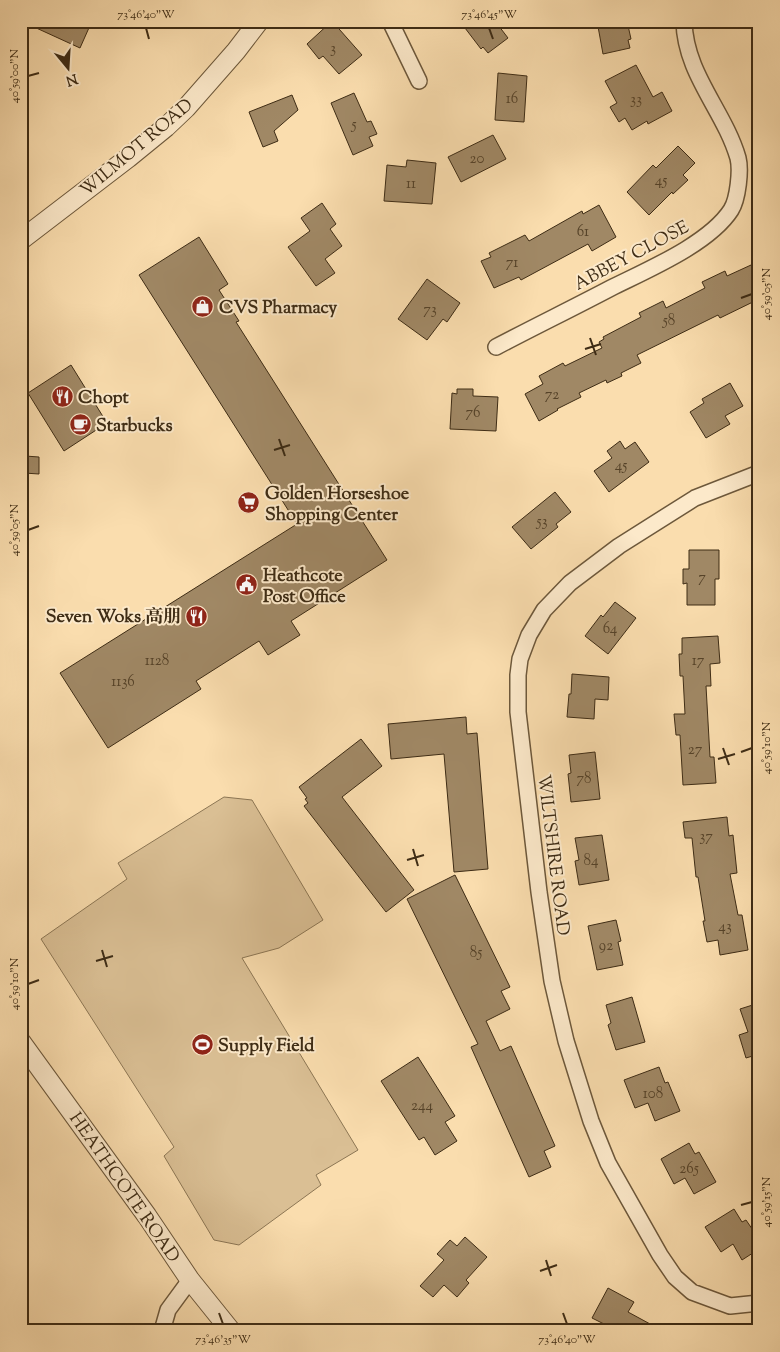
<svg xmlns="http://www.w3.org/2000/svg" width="780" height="1352" viewBox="0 0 780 1352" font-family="'Sorts Mill Goudy','Noto Serif SC',serif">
<rect width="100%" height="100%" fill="#faddae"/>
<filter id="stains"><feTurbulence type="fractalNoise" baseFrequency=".004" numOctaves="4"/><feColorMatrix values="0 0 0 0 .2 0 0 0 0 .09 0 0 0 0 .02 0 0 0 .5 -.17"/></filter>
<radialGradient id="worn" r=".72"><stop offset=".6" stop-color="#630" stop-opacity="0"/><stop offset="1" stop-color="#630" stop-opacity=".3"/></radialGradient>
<polygon fill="#dabf94" stroke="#8c7654" points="224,797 252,800 323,920 279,948 242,958 358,1150 316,1175 321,1185 239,1245 214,1240 164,1156 174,1147 41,939 127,879 118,863"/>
<g fill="#a08865" stroke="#3e2c15">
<polygon points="21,21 92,21 80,48"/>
<polygon points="332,21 362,55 339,74 323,56 319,59 307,44"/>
<polygon points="475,21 495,21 508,38 488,53 483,47 481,49 465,28"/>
<polygon points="597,21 627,21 631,39 628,40 630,48 603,54"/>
<polygon points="636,65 653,97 662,92 672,111 648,124 647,121 632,130 625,118 619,122 610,107 617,103 605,81"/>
<polygon points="498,73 527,76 524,122 495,120"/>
<polygon points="354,93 367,122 371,121 377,134 369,137 373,146 353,155 331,103"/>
<polygon points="292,95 298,110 274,131 278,141 263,147 249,112"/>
<polygon points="493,135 506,159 461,182 448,157"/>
<polygon points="678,146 695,163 683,175 688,180 673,194 672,192 649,215 627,192 653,165 656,168"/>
<polygon points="407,160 436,163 432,204 384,201 387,165 406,167"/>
<polygon points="322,203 336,224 330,229 342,246 325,259 335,273 316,286 288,247 310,231 301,218"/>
<polygon points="599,205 616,237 592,251 588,244 521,280 519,277 494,288 481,261 491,257 489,253 525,235 529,241 582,211 583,214"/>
<polygon points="199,237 228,284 219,290 239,321 236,322 387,560 291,621 300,635 268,655 259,641 196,681 201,689 108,748 60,673 297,524 139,275"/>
<polygon points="751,265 759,280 759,299 720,318 718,315 637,355 641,363 621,373 622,376 607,383 606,380 579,393 581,397 557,409 558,410 539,421 525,394 543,384 539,376 563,363 565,366 602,348 599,342 604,339 603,337 641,317 639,313 663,301 666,308 705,288 702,282 725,271 727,276"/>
<polygon points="427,279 460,303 447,322 443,319 427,340 398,319"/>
<polygon points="71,365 107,423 64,451 28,393"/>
<polygon points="730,383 743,406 725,416 730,424 706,438 690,412 704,403 702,399"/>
<polygon points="457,389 473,389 473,396 498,397 496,431 450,429 452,393 457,394"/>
<polygon points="620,441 625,449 635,442 649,462 609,492 594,471 612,458 607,451"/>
<polygon points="25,456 39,457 39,474 24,473"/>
<polygon points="555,492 571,512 556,524 558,527 531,549 512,527"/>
<polygon points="689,550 719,550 719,579 715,579 715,605 687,605 687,583 683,584 683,569 689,569"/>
<polygon points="615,602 636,618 608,654 585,636 601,615 603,617"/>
<polygon points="718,636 720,663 710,664 711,686 706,686 710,757 714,757 716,783 683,785 680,735 676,735 674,714 685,714 683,676 680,676 679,654 682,654 682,638"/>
<polygon points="572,674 609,677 608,700 595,699 594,719 567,717 569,694 571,694"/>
<polygon points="466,717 467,734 477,733 488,869 454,872 444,754 391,759 388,724"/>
<polygon points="361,739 382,766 342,797 414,890 386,912 304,806 308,803 305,799 307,798 299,787"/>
<polygon points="595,752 600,799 571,802 568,774 571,773 569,755"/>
<polygon points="727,817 729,836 733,835 737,873 730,874 738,915 742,915 748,950 720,955 718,940 707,942 703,921 705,921 698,877 696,877 692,838 685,838 683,822"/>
<polygon points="602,835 609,880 579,885 575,861 579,860 575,838"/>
<polygon points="455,875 510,987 501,991 510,1009 486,1021 500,1051 511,1046 555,1146 544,1151 551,1167 529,1177 471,1047 478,1044 407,899"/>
<polygon points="616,920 621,941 618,942 623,965 597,970 588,926"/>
<polygon points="632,997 645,1042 616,1050 608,1025 611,1023 606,1005"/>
<polygon points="759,1003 759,1056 756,1056 756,1055 746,1058 739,1035 748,1032 740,1009"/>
<polygon points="418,1057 455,1116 445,1122 457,1141 435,1155 424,1137 419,1140 381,1081"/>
<polygon points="659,1067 665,1083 668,1082 680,1111 655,1121 648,1103 635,1108 624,1080"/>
<polygon points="689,1143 695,1154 699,1152 716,1182 694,1194 685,1178 674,1184 661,1159"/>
<polygon points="734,1209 742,1222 746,1220 759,1239 759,1249 742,1260 733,1244 721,1252 705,1227"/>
<polygon points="465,1237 487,1257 466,1280 469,1283 457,1297 444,1285 433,1297 420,1286 444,1260 437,1254 450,1240 457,1246"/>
<polygon points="608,1288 634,1302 628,1312 663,1331 604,1331 606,1325 592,1318"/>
</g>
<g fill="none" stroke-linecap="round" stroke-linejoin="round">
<defs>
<g id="minor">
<polyline points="390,21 419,81"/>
<path d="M496,347C534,327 573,308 611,288C647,270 709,244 731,210C738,199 741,170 738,158C724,110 685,74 684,21"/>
<polyline points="759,473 695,498 619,546 570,583 544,610 529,635 520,659 518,675 518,712 539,892 552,981 566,1041 591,1121 608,1163 660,1255 675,1277 692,1292 730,1306 759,1303"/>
<polyline points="162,1331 168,1310 190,1280"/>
</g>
<g id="tertiary">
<polyline points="21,240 128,158 166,127 186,108 236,51 259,21"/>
<polyline points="21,1042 147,1216 190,1280 231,1331"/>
</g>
</defs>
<use href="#minor" stroke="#6d583b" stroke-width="18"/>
<use href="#tertiary" stroke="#6d583b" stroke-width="21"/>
<use href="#minor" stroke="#fce9ca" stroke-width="15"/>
<use href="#tertiary" stroke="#fce9ca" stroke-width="19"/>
</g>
<path fill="none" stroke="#3e2c15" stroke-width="2" d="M146,28L149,39M489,28L493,39M28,76L39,73M741,298L752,294M590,338L596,355M585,349L601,344M279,439L285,456M274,450L290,445M28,530L39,526M723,748L729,765M741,752L752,748M718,759L735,754M413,849L418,866M407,860L424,855M102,950L107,967M96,961L113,956M28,984L39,980M741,1205L752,1202M546,1260L551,1276M540,1271L557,1265M219,1313L223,1324M563,1313L567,1324"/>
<defs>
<symbol id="shop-disc" viewBox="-11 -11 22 22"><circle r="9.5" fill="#8f2418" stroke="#fce9ca"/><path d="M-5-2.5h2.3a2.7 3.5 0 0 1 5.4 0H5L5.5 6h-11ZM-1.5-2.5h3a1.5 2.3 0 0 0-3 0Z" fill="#fff"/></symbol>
<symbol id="restaurant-disc" viewBox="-11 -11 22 22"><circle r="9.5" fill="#8f2418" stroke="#fce9ca"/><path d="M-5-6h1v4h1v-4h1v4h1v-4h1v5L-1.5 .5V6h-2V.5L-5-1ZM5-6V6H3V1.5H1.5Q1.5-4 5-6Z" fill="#fff"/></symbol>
<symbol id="cafe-disc" viewBox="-11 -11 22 22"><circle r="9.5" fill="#8f2418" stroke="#fce9ca"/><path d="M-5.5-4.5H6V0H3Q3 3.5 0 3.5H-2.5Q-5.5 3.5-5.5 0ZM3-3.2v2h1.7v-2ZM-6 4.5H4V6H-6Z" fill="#fff"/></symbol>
<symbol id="supermarket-disc" viewBox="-11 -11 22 22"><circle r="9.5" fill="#8f2418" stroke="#fce9ca"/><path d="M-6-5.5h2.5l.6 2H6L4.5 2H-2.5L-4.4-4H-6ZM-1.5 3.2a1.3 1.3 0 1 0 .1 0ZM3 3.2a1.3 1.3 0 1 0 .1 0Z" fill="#fff"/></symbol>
<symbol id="civic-disc" viewBox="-11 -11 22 22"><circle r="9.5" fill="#8f2418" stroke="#fce9ca"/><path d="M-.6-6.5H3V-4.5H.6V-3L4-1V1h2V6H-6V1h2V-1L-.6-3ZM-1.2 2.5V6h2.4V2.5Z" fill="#fff"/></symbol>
<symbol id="stadium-disc" viewBox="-11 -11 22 22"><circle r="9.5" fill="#8f2418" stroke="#fce9ca"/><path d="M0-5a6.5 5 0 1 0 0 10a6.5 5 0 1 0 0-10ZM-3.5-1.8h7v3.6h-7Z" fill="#fff"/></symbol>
</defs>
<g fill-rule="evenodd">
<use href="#shop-disc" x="190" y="294" width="25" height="25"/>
<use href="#restaurant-disc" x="50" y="384" width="25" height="25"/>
<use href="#cafe-disc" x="68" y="412" width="25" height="25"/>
<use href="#supermarket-disc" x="236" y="490" width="25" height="25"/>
<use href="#civic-disc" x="234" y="572" width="25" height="25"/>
<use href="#restaurant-disc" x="184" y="604" width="25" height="25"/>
<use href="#stadium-disc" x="190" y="1032" width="25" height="25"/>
</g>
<g text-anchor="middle" stroke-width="4" stroke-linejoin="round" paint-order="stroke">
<g font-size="15" fill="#564329">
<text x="333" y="53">3</text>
<text x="512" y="103">16</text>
<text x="636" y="104">33</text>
<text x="354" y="129">5</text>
<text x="477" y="163">20</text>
<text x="661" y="185">45</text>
<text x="411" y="188">11</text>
<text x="583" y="236">61</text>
<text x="512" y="267">71</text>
<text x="430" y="314">73</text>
<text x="669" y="325">58</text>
<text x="552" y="399">72</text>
<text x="473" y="417">76</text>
<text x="621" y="470">45</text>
<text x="542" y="526">53</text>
<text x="702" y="582">7</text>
<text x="610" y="633">64</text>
<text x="157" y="665">1128</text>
<text x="698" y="665">17</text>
<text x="123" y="686">1136</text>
<text x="695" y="754">27</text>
<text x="584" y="783">78</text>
<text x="706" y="841">37</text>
<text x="591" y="865">84</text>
<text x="725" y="931">43</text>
<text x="606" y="950">92</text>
<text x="476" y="957">85</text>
<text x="653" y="1098">108</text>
<text x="422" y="1110">244</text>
<text x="689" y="1173">265</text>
</g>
<g font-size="18" fill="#3e2c15" stroke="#fce9ca">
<text transform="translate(136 147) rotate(-40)" y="6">WILMOT ROAD</text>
<text transform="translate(631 255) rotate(-28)" y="6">ABBEY CLOSE</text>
<text transform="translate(554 855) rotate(83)" y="6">WILTSHIRE ROAD</text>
<text transform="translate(125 1187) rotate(55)" y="6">HEATHCOTE ROAD</text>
</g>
<g font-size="18" font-weight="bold" fill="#3e2c15" stroke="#fce9ca" text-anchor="start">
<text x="219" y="313">CVS Pharmacy</text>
<text x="78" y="403">Chopt</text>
<text x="96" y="431">Starbucks</text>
<text x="265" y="499">Golden Horseshoe<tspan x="265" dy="21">Shopping Center</tspan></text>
<text x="263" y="581">Heathcote<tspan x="263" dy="21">Post Office</tspan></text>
<text x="181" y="622" text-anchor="end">Seven Woks 高朋</text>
<text x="218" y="1051">Supply Field</text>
</g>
</g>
<rect width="780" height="1352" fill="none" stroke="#faddae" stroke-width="55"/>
<g transform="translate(68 68) rotate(162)" stroke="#fce9ca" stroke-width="4" paint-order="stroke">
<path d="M0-4L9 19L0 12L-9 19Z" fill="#3e2c15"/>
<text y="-8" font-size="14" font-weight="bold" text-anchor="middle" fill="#3e2c15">N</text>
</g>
<rect x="28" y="28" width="724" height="1296" fill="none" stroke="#3e2c15" stroke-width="2"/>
<g font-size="12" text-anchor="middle" fill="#3e2c15">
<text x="146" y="18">73°46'40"W</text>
<text x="489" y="18">73°46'45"W</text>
<text transform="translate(14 76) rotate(-90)" y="4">40°59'00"N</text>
<text transform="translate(766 294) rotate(-90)" y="4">40°59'05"N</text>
<text transform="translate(14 530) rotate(-90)" y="4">40°59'05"N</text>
<text transform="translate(766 748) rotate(-90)" y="4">40°59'10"N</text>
<text transform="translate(14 984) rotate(-90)" y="4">40°59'10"N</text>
<text transform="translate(766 1202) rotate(-90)" y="4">40°59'15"N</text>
<text x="223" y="1343">73°46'35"W</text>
<text x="567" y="1343">73°46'40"W</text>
</g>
<rect width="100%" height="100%" filter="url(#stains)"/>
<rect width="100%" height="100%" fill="url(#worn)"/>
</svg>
